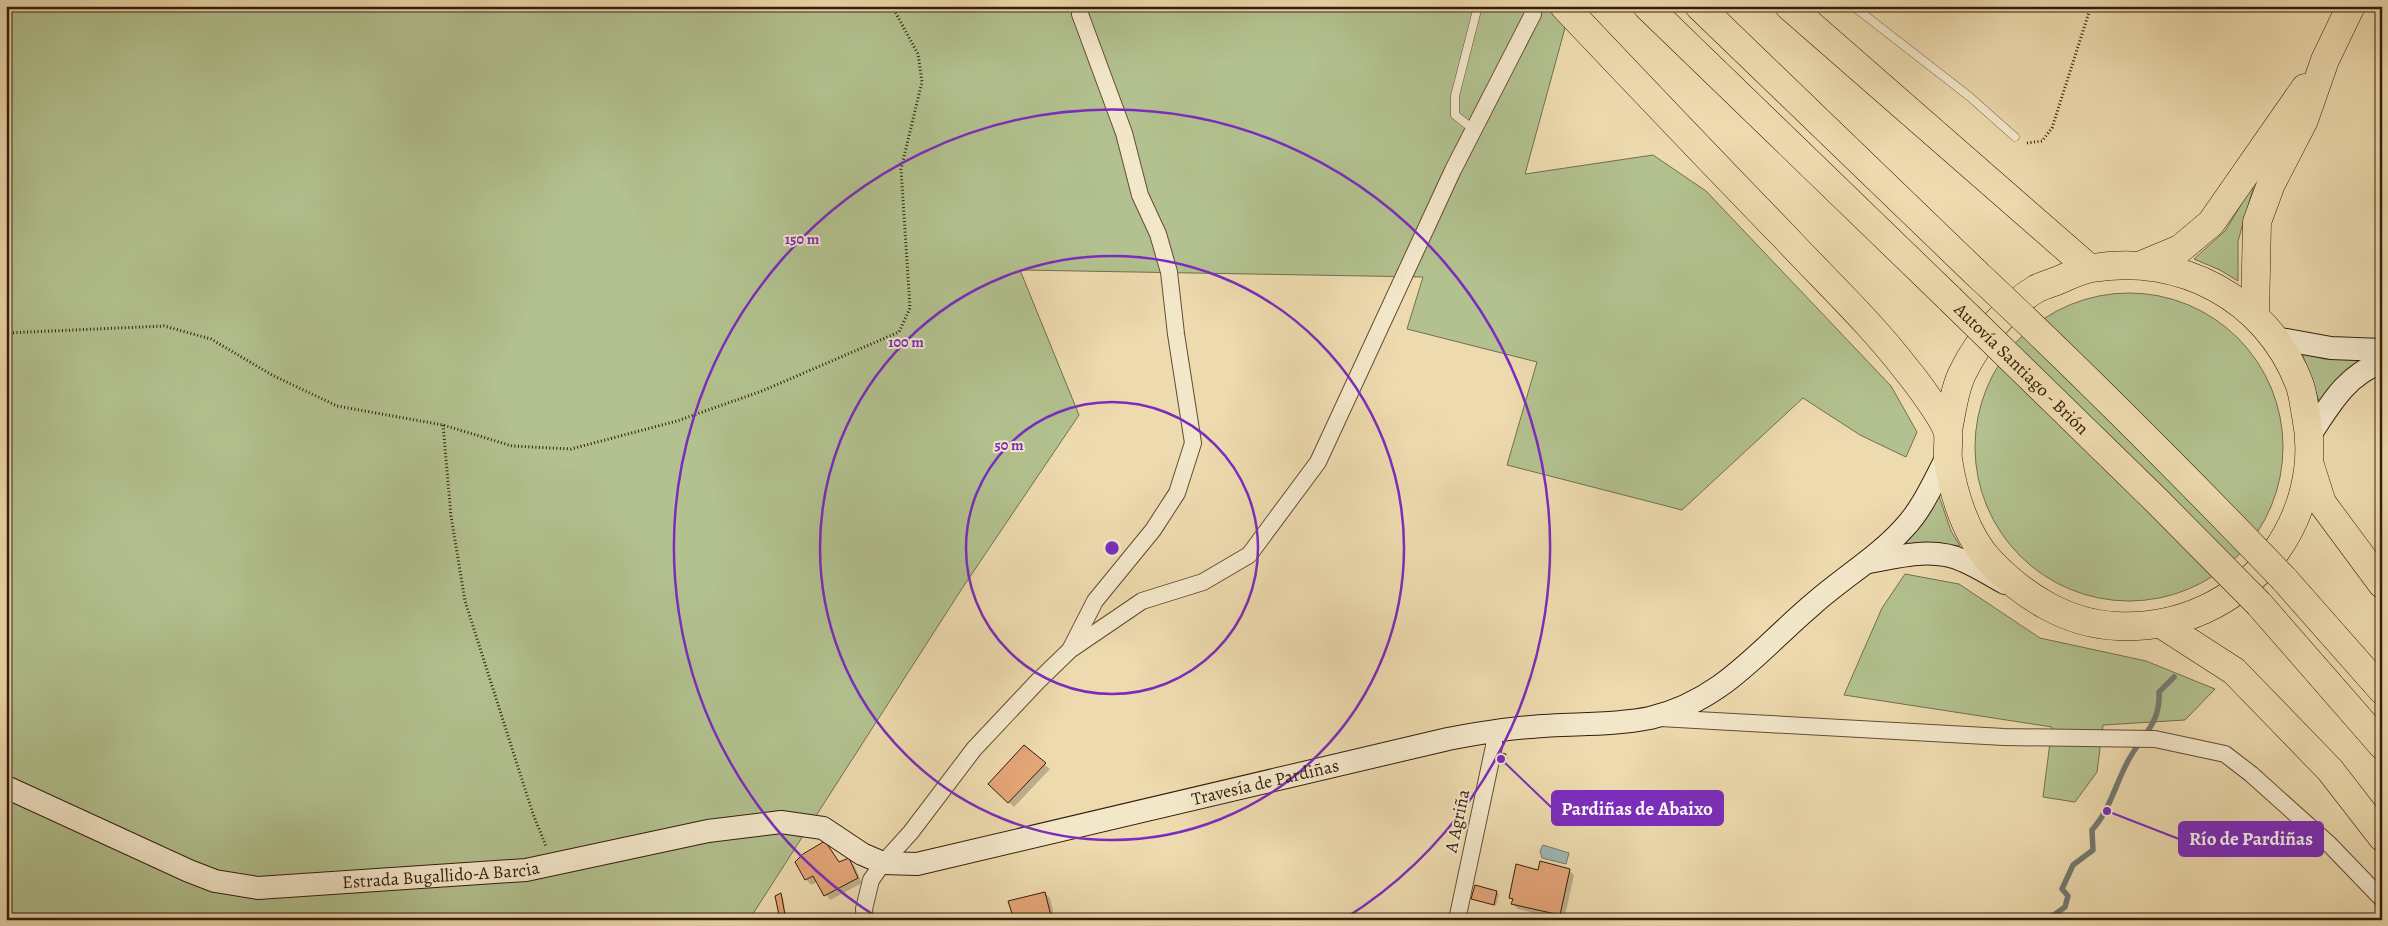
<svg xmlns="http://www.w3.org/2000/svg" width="2388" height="926" viewBox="0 0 2388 926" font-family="Alegreya,serif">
<rect width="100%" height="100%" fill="#eddaae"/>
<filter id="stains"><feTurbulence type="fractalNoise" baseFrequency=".004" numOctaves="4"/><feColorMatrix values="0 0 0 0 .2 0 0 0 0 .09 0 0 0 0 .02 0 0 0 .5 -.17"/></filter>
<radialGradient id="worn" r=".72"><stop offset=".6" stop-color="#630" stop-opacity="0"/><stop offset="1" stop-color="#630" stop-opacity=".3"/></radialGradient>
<g fill="#b2c18f" stroke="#746e4c">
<polygon points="6,6 1571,6 1525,174 1653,155 1706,191 1891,386 1917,432 1906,457 1860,435 1803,398 1682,510 1507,465 1537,362 1407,329 1423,277 1020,270 1079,415 963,587 749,920 6,920"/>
<polygon points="2255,182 2238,241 2238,281 2220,270 2194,259 2225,231"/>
<circle cx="2129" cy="447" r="154"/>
<path d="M2302,353L2324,359L2361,360C2343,371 2331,383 2319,401Z"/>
<polygon points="1938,493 1951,531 1960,546 1937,543 1894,549"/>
<polygon points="1905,574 1959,584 2040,638 2146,661 2215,689 2185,720 2103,725 2097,772 2075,802 2043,797 2052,727 1844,695 1882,608"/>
</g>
<polygon fill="#9db8b5" stroke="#737a71" points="1543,845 1569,853 1566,864 1542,858 1540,851"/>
<g fill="#0003">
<polygon points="1024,747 1050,769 1014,807 990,784"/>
<polygon points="1505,756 1508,758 1505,765 1502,764 1500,762"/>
<polygon points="832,851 840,863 848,860 854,865 862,883 830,900 818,882 811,885 806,879"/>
<polygon points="1569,870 1574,875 1564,920 1518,909 1513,904 1514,901 1510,898 1539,871"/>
<polygon points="1496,892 1499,894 1496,906 1473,898"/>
<polygon points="1045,893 1050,898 1055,920 1015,920"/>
<polygon points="780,895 783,897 786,916 781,915"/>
</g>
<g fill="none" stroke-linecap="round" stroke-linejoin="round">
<path stroke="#737a71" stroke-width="5.5" d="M2047,920L2065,907L2068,896L2062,889L2073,865L2093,850L2092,830C2110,810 2115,785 2128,761C2141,736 2161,724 2159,692L2174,677"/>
</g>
<g fill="#e4a578" stroke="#351c0a">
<polygon points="1024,745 1046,763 1008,803 988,784"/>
<polygon points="1501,753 1506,754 1503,764 1498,763"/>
<polygon points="825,841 839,862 849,858 858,878 824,896 813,876 805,880 795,862 803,854"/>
<polygon points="1540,861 1570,869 1560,915 1511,904 1513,899 1509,898 1516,864 1538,870"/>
<polygon points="1475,885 1497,891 1494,905 1471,899"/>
<polygon points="1045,892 1052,920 1014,920 1008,901"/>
<polygon points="781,893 785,915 779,915 775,896"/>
</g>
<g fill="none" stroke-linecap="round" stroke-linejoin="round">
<defs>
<g id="lane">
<polyline points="1853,6 1970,97 2015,137"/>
<polyline points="1473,129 1455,115 1455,96 1478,6"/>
</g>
<g id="street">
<polyline points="1071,648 1095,601 1153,530 1177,493 1193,443 1176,334 1169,272 1158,234 1140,195 1124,133 1080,14 1081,6"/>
<polyline points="1660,718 2004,737 2155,739 2225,754 2251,774 2330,845 2382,899"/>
<polyline points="865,920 864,909 871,880 883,863 911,832 974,749 1037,682 1070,650 1142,601 1203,582 1249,555 1318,462 1453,170 1533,14"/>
<polyline points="1457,920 1494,746 1494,731"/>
</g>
<g id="secondary">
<polyline points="2275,338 2331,348 2382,350"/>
<path d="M2310,435C2330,405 2346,375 2382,362"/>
<path d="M1869,562C1900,556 1934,547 1964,561C1978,567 1992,576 2005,583"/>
<path id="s1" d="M6,787L189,871L215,881L258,888L526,870L708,831L781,822L823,828L862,854L883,863L917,864L1448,739C1475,734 1502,729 1530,727C1570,723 1610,726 1650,718C1722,701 1759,650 1812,605C1842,578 1877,558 1904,528C1923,508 1934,481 1947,457"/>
</g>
<g id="highway">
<path d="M1564,6C1637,83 1710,160 1784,236C1825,280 1870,322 1906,369C1916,381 1946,421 1948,434C1949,442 1947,451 1948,459C1953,493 1966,536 1990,561C2023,596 2067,624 2117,626C2178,629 2236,603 2274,554C2303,515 2316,464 2306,416C2304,405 2303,393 2299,383C2266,298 2180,253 2092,268C2081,270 2070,275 2059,280C2052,283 2043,285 2036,289C2006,307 1978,341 1963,372C1954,389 1952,412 1948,430"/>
<polyline points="1647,6 1950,299"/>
<polyline points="1699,6 1976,273"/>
<polyline points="1789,6 2089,268"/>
<polyline points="2144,264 2180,249 2211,223 2305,88"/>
<polyline points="2255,315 2257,222 2271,184 2304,120 2325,60 2351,6"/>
<polyline points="2310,465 2322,503 2382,584"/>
<polyline points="2284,579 2382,690"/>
<polyline points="2259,604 2382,745"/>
<polyline points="2161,624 2234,671 2330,770 2382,837"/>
</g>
</defs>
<use href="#lane" stroke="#634c33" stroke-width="9"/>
<use href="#street" stroke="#634c33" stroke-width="18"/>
<use href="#secondary" stroke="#351c0a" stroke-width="24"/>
<use href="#highway" stroke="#351c0a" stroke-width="29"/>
<g stroke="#351c0a" stroke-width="3" stroke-dasharray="1 2.5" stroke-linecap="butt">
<polyline points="2027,143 2042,141 2052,128 2091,6"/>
<polyline points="6,333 164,326 211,339 272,375 337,406 443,425 512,446 571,449 677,421 762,391 899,332 910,308 901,169 922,82 918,54 892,6"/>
<polyline points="443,425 451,516 465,601 533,814 546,846"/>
</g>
<use href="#lane" stroke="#f3e7ca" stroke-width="8"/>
<use href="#street" stroke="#f3e7ca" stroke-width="16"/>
<use href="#secondary" stroke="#f3e7ca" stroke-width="22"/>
<use href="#highway" stroke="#eddaae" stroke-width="28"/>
<defs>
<g id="highway-bridge">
<path d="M1976,273C2082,372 2184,475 2284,579"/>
<path id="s2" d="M1950,299L2157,501L2259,604"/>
</g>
</defs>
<use href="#highway-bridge" stroke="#351c0a" stroke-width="29" stroke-linecap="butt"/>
<use href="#highway-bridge" stroke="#eddaae" stroke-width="28"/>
</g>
<g fill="none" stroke="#7b2cbf" stroke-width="2.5">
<circle cx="1112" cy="548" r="146"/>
<circle cx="1112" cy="548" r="292"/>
<path d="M880 919A438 438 0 1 1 1344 919"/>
</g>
<g text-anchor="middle" stroke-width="4" stroke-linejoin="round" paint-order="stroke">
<g font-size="18" fill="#351c0a" stroke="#f3e7ca">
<text dy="6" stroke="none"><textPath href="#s2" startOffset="100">Autovía Santiago - Brión</textPath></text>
<text dy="6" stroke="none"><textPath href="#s1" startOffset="1305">Travesía de Pardiñas</textPath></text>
<text transform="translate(1457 821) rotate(-78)" y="6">A Agriña</text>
<text dy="6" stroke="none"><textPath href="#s1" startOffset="456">Estrada Bugallido-A Barcia</textPath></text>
</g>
</g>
<circle cx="1112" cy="548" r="8" fill="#7b2cbf" stroke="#f3e7ca" stroke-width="2.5"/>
<g font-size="15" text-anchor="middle" font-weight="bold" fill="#7b2cbf" stroke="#f3e7ca" stroke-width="4" stroke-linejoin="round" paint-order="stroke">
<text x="802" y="244">150 m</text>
<text x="906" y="347">100 m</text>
<text x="1009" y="450">50 m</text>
</g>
<path fill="none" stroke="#7b2cbf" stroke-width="2" d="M1501 759L1552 808M2107 811L2179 839"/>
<g fill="#7b2cbf" stroke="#f3e7ca" stroke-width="2">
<circle cx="1501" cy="759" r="5"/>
<circle cx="2107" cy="811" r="5"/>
</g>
<g fill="#7b2cbf" stroke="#7b2cbf" stroke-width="2">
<rect x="1552" y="791" width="171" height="34" rx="5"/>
<rect x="2179" y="822" width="144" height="34" rx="5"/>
</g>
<g font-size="19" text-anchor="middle" font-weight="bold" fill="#fff">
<text x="1637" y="815">Pardiñas de Abaixo</text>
<text x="2251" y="845">Río de Pardiñas</text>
</g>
<rect width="2388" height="926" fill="none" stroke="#eddaae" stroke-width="25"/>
<rect x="8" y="8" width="2373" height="911" fill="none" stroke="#351c0a" stroke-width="2.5"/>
<rect x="12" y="12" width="2363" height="901" fill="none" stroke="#351c0a"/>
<rect width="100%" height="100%" filter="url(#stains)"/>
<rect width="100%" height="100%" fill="url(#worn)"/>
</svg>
